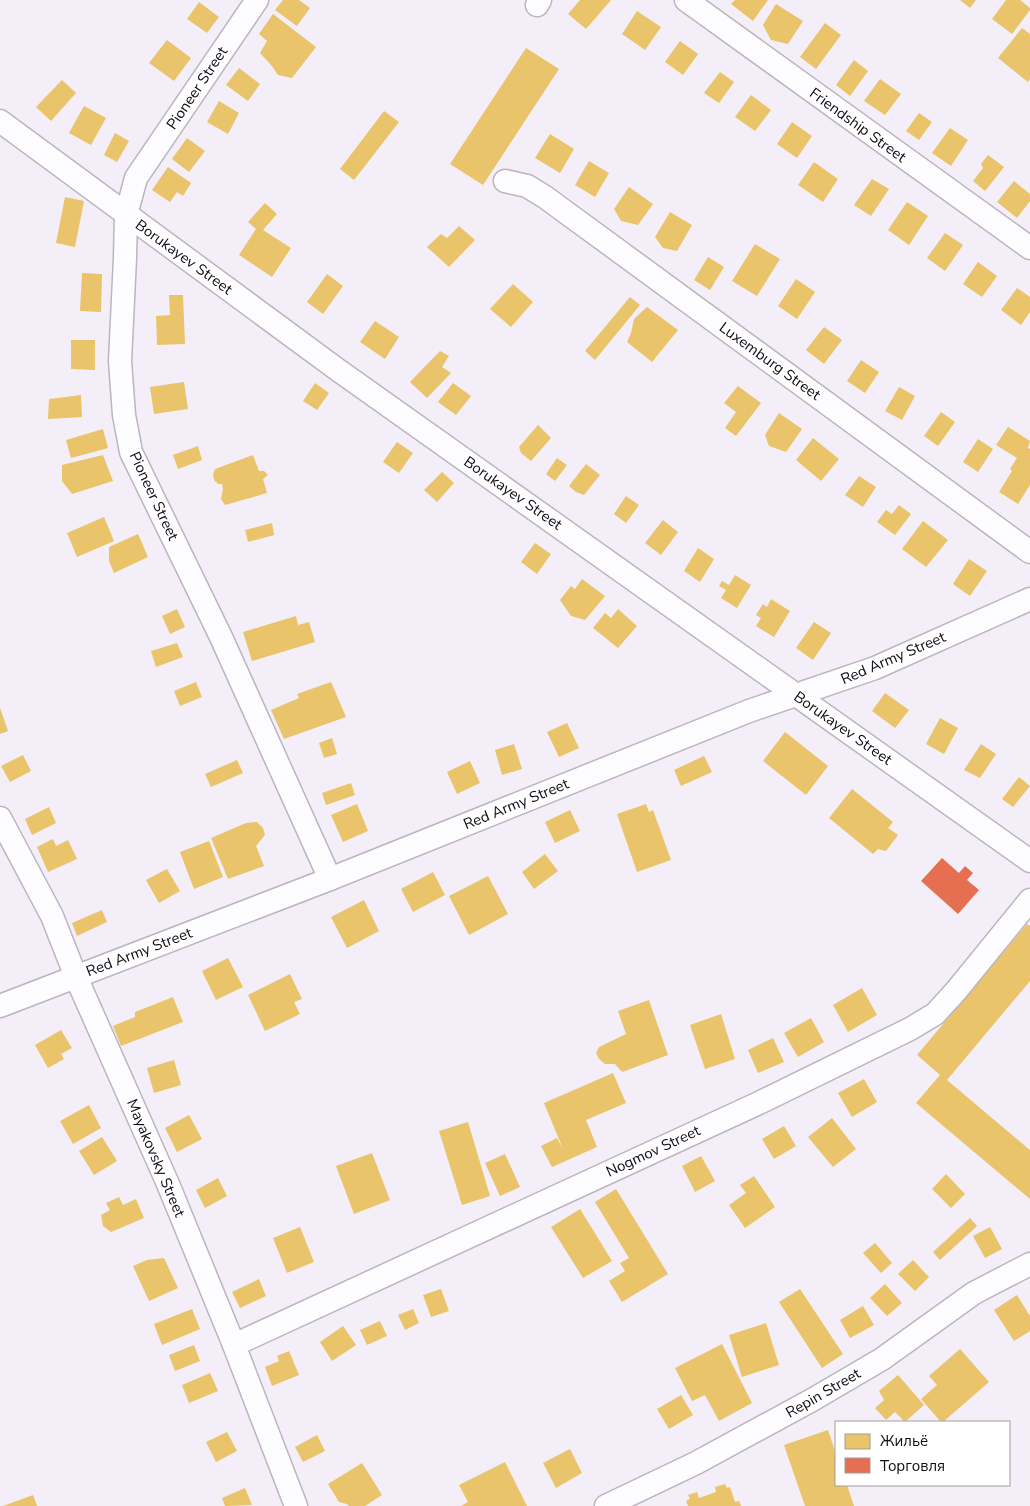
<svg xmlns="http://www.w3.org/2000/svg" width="1030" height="1506" viewBox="0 0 1030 1506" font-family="'Nunito Sans',sans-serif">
<rect width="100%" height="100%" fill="#f4eef8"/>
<g fill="#e9c46a">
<polygon points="283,0 299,0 310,8 297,26 275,10"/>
<polygon points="580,0 611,0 586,29 568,14"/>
<polygon points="735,0 768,0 753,21 731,4"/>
<polygon points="960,0 976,0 970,8"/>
<polygon points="1006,0 1020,0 1030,8 1030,10 1012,34 992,19"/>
<polygon points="199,2 219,17 207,33 187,19"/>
<polygon points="776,4 803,21 788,44 771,40 763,25"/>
<polygon points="637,11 661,27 645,50 622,34"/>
<polygon points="273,14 316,47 292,78 278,75 272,66 260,53 267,41 259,34"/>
<polygon points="825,23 841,35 816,69 800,57"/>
<polygon points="1022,28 1030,34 1030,79 1028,82 998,58"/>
<polygon points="167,40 191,58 174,81 149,63"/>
<polygon points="680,41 698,54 683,75 665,62"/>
<polygon points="526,48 559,69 483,185 450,164"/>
<polygon points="854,60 868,71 850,96 836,85"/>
<polygon points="239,68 260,84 248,101 226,85"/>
<polygon points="720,72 734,82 719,103 704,93"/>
<polygon points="880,79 901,94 885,115 864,101"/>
<polygon points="62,80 76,93 51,121 36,107"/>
<polygon points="751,95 771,110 755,131 735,117"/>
<polygon points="219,101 239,113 228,134 207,122"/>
<polygon points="84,106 106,118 91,145 69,133"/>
<polygon points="384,111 399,122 354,180 340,169"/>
<polygon points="919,113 932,122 919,140 906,131"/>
<polygon points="792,122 812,136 797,158 777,144"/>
<polygon points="950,128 968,140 951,166 932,153"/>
<polygon points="115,133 129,141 117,162 104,155"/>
<polygon points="550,134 574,149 560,173 535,158"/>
<polygon points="187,138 205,151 189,172 172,159"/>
<polygon points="988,155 1004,167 985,191 973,181 983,168 981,164"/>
<polygon points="589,161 609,173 595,197 575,185"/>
<polygon points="814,162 838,179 823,202 798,185"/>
<polygon points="168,167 191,183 183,196 177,192 170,202 152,190"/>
<polygon points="872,179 889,189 871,216 854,205"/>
<polygon points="1014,181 1030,194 1030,201 1017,218 997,202"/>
<polygon points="629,187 653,204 638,225 621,221 614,209"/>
<polygon points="65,197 84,201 75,247 56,243"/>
<polygon points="907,202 928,216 909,245 888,230"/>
<polygon points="265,203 277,214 263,230 291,248 272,277 239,255 256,229 248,222"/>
<polygon points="670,212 692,225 677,251 663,248 655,237"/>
<polygon points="459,226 475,240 449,267 427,247 441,234 447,238"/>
<polygon points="945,233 963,245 945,271 927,258"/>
<polygon points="755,244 780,259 757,296 732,281"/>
<polygon points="708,257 724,267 710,290 694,280"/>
<polygon points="978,262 997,276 982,297 963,284"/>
<polygon points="82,273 102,274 101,312 80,311"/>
<polygon points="327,274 343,286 323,314 307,302"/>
<polygon points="796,279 815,292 797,319 778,306"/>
<polygon points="513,284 533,302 511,327 490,309"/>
<polygon points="1017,288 1030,297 1030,312 1021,325 1001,310"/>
<polygon points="169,295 183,295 185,344 157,345 156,316 170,315"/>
<polygon points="630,297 640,305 595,360 585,351"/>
<polygon points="647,307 678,330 652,362 627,342 631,333 634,319"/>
<polygon points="375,321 399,337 385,359 360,342"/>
<polygon points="824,327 842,340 824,364 806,350"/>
<polygon points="71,340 95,340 95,370 71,369"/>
<polygon points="440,351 449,356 442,367 451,373 427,398 410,382"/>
<polygon points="861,360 879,372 865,393 847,381"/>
<polygon points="184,382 188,409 154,414 150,387"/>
<polygon points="315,383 329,393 317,410 303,401"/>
<polygon points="453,383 471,396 456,415 438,402"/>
<polygon points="738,386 761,403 736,436 725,428 736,412 724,403"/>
<polygon points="899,387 915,396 902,420 885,411"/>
<polygon points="81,395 82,417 48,419 49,399"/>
<polygon points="941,412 955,422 938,446 924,436"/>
<polygon points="779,413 802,429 786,452 769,446 765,435"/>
<polygon points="538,425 551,438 531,461 521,453 519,447"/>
<polygon points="1008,427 1030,441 1028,448 1030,449 1030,485 1018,504 999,492 1012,471 1010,469 1017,458 996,445"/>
<polygon points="103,429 108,448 71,458 66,440"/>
<polygon points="813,438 839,459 821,481 796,460"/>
<polygon points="978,439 993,449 978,472 963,462"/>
<polygon points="397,442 413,453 399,473 383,462"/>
<polygon points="198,446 202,460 178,469 173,455"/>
<polygon points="103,455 113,481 72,494 62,481 62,465"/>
<polygon points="253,455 259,471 264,471 268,475 263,479 267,493 225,505 221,499 223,489 222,484 218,484 214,480 213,474 215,469"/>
<polygon points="557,458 567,465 555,481 546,474"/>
<polygon points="586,464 600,475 584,495 576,492 569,486"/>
<polygon points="442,472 454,483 437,502 424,490"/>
<polygon points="859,476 876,487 863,507 845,495"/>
<polygon points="626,496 639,505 626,523 614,514"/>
<polygon points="899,505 911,514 895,535 877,522 886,510 892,514"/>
<polygon points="104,517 114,541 77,557 67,533"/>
<polygon points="663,520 678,532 661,555 645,543"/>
<polygon points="923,521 948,540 926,567 902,549"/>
<polygon points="272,523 274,535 248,542 245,530"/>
<polygon points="138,534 148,557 114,573 109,561 109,547"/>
<polygon points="535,543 551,554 537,574 521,562"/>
<polygon points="698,548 714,559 700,582 684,571"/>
<polygon points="969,559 987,571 970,596 953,584"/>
<polygon points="735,575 751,585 737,608 721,598 726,590 719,586 722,581 729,585"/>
<polygon points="582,579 605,596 585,620 571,616 560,600 571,586 575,589"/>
<polygon points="771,599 790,611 774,637 756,626 761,618 756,615 763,604 767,607"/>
<polygon points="177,609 185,627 170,634 162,616"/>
<polygon points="618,609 637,626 618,648 593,628 605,613 611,618"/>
<polygon points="296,616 298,625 309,622 315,642 252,661 243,632"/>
<polygon points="814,622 831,633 813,660 796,648"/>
<polygon points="177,643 183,657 156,667 151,651"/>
<polygon points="196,682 202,697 180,706 174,691"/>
<polygon points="331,682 346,717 284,739 271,710 299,698 297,694"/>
<polygon points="885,693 909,710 895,728 872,711"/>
<polygon points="0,708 8,731 0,734"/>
<polygon points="940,718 958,728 944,754 926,744"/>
<polygon points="567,723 579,748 559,757 547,732"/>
<polygon points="785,732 828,766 806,795 763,761"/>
<polygon points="332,738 337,754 324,758 319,743"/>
<polygon points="514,744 522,769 502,775 495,750"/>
<polygon points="981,744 996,754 980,778 964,770"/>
<polygon points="23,755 31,771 10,782 1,766"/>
<polygon points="704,756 712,772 681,786 674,770"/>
<polygon points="237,760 243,773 211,787 205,774"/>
<polygon points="470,761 480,783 457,794 447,772"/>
<polygon points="1019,777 1030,786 1013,807 1002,799"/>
<polygon points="351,783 355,795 326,805 322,793"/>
<polygon points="852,789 893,822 888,828 898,835 886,851 878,849 873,854 829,818"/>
<polygon points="357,804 368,831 343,842 331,815"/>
<polygon points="646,804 649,812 653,810 671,860 637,872 617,814"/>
<polygon points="49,807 56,823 32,835 25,819"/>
<polygon points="570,810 580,831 555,843 545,822"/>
<polygon points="257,822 263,828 265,835 256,846 264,866 228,879 211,838 246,823"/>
<polygon points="53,839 56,846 68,840 77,859 48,872 37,847"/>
<polygon points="209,841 223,877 194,889 180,852"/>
<polygon points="545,854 558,871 534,889 522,872"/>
<polygon points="167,869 180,891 159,903 146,880"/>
<polygon points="433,872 445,895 413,912 401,889"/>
<polygon points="488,876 508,914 469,935 449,896"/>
<polygon points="364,900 379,931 347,948 331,917"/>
<polygon points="102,910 107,922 77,936 72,923"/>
<polygon points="1027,924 1030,926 1030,981 947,1080 1030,1150 1030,1199 916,1103 940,1075 917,1055"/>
<polygon points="228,958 243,987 216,1000 202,971"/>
<polygon points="290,974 302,999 294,1002 300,1014 265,1031 248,995"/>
<polygon points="862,988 877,1015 848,1032 833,1005"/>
<polygon points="173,997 183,1022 121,1046 113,1026 135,1017 135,1012"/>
<polygon points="649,1000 668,1055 622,1072 615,1064 605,1064 599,1059 596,1053 599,1047 626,1034 618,1011"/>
<polygon points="721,1014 735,1059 705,1069 690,1025"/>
<polygon points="811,1018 824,1042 798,1057 784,1033"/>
<polygon points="61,1030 72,1048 61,1054 64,1059 48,1068 35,1045"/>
<polygon points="773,1038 784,1062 758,1073 748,1050"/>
<polygon points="174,1060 181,1085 154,1093 147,1068"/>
<polygon points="613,1073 626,1103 586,1120 597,1147 552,1167 541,1146 557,1138 563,1149 544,1103"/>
<polygon points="864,1079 877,1102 852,1117 838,1093"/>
<polygon points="89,1105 101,1128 73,1144 60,1121"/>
<polygon points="189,1115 202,1139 177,1152 165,1128"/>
<polygon points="832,1118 856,1149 833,1167 808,1137"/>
<polygon points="468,1122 490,1196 462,1205 439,1131"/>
<polygon points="784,1126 796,1146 774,1159 762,1139"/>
<polygon points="102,1137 117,1161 94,1175 79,1151"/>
<polygon points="372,1153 390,1200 354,1214 336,1166"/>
<polygon points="505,1154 520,1187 500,1196 485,1163"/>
<polygon points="701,1156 715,1181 695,1192 682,1166"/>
<polygon points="946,1174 965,1194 951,1208 932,1189"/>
<polygon points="754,1176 775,1207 745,1228 729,1205 746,1193 740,1185"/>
<polygon points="218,1178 227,1196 205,1208 196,1190"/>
<polygon points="616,1189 668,1274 622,1302 609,1281 625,1271 620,1263 629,1258 595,1202"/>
<polygon points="119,1197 123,1205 136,1199 144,1218 111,1232 103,1226 101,1215 110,1210 106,1203"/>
<polygon points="580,1209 612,1261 583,1278 551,1227"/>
<polygon points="970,1218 977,1226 940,1260 933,1252"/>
<polygon points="300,1227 314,1262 287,1273 273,1238"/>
<polygon points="990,1227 1002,1249 985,1258 973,1236"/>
<polygon points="875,1243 892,1263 881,1273 863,1253"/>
<polygon points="164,1258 178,1288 149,1301 133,1266 147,1260"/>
<polygon points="913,1260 929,1277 915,1291 898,1274"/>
<polygon points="259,1279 266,1296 240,1308 232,1292"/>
<polygon points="885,1284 902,1303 887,1316 870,1298"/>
<polygon points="441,1289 449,1311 431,1317 423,1295"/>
<polygon points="800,1289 843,1354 822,1368 779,1302"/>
<polygon points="1017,1295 1030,1316 1030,1331 1014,1341 994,1310"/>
<polygon points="863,1306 874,1325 850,1338 840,1320"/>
<polygon points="192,1309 200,1329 162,1345 154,1324"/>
<polygon points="413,1309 419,1323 405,1330 398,1315"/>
<polygon points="380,1321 387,1336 367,1345 360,1330"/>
<polygon points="766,1323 779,1365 742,1377 729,1335"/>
<polygon points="343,1326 356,1345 332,1361 320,1342"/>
<polygon points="722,1344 752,1403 719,1421 705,1395 692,1401 675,1368"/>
<polygon points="194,1345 200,1361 175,1371 169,1355"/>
<polygon points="960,1349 989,1382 943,1422 941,1422 921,1399 937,1385 929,1376"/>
<polygon points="289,1351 299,1375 272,1386 265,1367 279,1361 277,1356"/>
<polygon points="210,1373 218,1391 189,1403 182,1385"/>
<polygon points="898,1375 924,1405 905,1422 895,1412 886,1420 875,1408 884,1400 879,1391"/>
<polygon points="681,1395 693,1415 669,1429 657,1409"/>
<polygon points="828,1430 836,1454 836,1485 847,1485 854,1506 805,1506 784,1445"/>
<polygon points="227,1432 237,1451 216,1462 206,1442"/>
<polygon points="317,1435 325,1451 303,1462 295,1447"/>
<polygon points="570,1449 582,1473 556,1488 543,1463"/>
<polygon points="505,1462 527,1506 461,1506 468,1502 459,1485"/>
<polygon points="362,1463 382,1495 365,1506 349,1506 347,1504 339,1502 328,1484"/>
<polygon points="725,1484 727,1488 730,1487 735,1502 739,1501 741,1506 688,1506 686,1501 690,1499 688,1495 697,1492 699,1498 716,1492 715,1487"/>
<polygon points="245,1488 252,1505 225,1506 222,1498"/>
<polygon points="33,1495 37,1506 3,1506"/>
</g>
<polygon fill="#e76f51" points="942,858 959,873 965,866 973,873 967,880 979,890 958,914 921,881"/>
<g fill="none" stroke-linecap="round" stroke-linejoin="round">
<defs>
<g id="minor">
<polyline points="257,0 136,178 126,215 125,258 120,361 124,415 131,452 221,637 330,879"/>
<polyline points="686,0 1030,248"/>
<polyline points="537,5 540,0"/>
<polyline points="0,121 338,370 1030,861"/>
<polyline points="505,181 527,186 545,197 1030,552"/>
<polyline points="0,818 52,916 76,977 168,1184 234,1345 296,1506"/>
<polyline points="0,1006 330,879 749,711 875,668 1030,599"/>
<polyline points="234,1345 761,1102 910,1029 935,1014 956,991 1030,900"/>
<polyline points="606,1506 696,1463 812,1400 882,1359 974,1293 1030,1264"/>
</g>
</defs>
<use href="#minor" stroke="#bab5be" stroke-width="25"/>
<use href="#minor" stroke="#fdfcfe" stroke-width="22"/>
</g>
<g text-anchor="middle" stroke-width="5" stroke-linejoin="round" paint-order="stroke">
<g font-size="15" fill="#0f0a12" stroke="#fff">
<text transform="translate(197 88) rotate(-56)" y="5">Pioneer Street</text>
<text transform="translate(858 125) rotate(36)" y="5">Friendship Street</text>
<text transform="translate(184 257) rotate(36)" y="5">Borukayev Street</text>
<text transform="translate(770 361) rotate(36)" y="5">Luxemburg Street</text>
<text transform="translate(513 493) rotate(35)" y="5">Borukayev Street</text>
<text transform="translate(154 496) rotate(65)" y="5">Pioneer Street</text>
<text transform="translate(893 658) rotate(-23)" y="5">Red Army Street</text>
<text transform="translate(843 728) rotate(35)" y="5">Borukayev Street</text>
<text transform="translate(516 804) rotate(-22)" y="5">Red Army Street</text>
<text transform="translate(139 952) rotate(-21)" y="5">Red Army Street</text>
<text transform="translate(653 1151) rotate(-25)" y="5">Nogmov Street</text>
<text transform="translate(156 1158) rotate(67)" y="5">Mayakovsky Street</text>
<text transform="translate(823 1393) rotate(-30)" y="5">Repin Street</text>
</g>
</g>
<rect x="835" y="1421" width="175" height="65" fill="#ffffff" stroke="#9f9da0"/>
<rect x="845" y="1434" width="25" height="15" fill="#e9c46a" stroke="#9f9da0"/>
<text x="880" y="1446" font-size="15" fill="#0f0a12">Жильё</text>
<rect x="845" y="1458" width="25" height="15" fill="#e76f51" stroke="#9f9da0"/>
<text x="880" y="1471" font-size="15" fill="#0f0a12">Торговля</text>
</svg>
